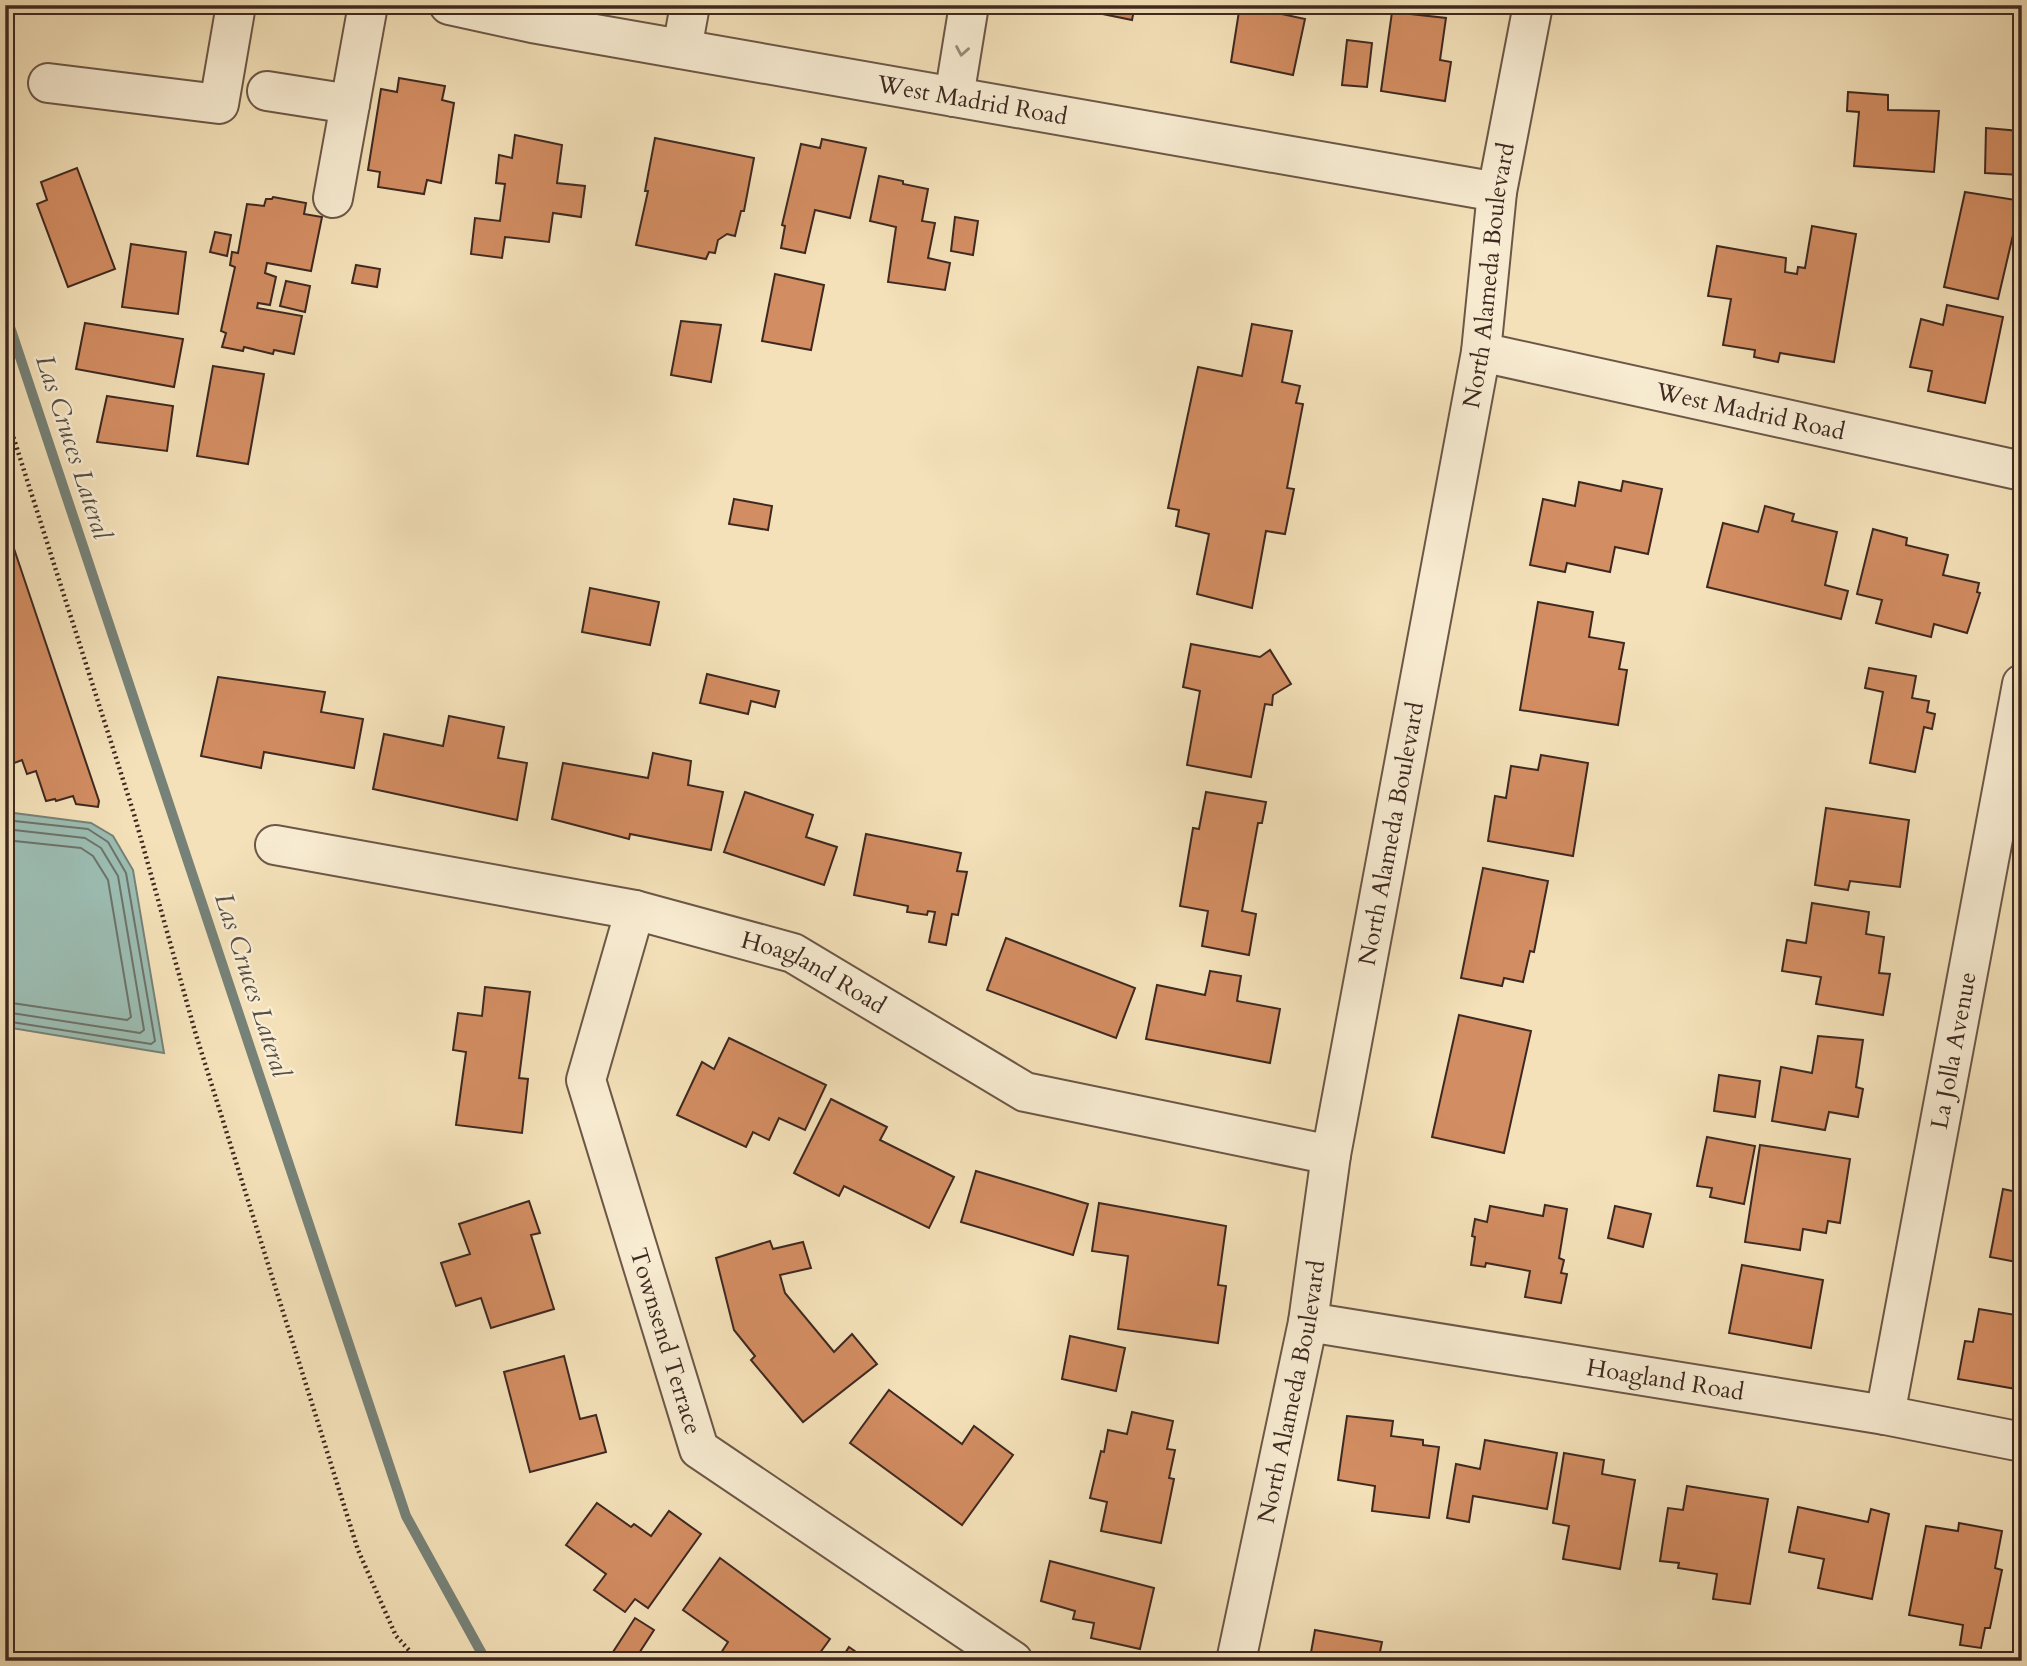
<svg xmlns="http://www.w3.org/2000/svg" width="2027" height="1666" viewBox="0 0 2027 1666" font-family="Cardo,serif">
<rect width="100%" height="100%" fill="#f4e1b9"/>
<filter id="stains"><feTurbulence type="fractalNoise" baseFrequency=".00286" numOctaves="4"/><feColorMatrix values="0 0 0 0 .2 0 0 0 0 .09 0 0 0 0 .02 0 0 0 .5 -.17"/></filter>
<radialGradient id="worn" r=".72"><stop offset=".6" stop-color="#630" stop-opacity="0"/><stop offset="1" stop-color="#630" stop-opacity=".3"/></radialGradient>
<polygon fill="#9cbdb2" stroke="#768278" stroke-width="2" points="14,813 91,823 113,836 133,870 164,1053 5,1027 5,814"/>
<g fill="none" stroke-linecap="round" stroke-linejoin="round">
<g stroke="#6d736a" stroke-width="2">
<polyline points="5,820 88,829 108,842 126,873 155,1041 151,1044 5,1021"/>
<polyline points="5,829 85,838 101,848 118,876 144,1030 140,1033 5,1012"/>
<polyline points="5,840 81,848 93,856 108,880 131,1017 127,1020 5,1002"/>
</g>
<polyline stroke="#768278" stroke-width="10" points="5,312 406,1516 486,1661"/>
</g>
<g fill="#d38d62" stroke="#3e2921" stroke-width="2">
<polygon points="1079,5 1135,5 1132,20 1078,9"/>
<polygon points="1240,5 1305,19 1293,75 1231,62"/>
<polygon points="1638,5 1672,5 1671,11"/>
<polygon points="1836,5 1873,5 1871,12"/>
<polygon points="1392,12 1446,18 1440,60 1451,62 1445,101 1381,91"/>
<polygon points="1347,40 1372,43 1367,87 1342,85"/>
<polygon points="399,78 445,86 442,100 454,103 441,183 427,180 424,194 378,187 380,172 368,170 381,89 397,92"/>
<polygon points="1848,92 1888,95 1888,110 1939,111 1934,172 1854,166 1859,112 1847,111"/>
<polygon points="1986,128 2020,131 2020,175 1985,173"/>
<polygon points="515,135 562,145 557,183 585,186 581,217 553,213 549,242 505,237 502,258 471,254 475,218 500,221 505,184 496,183 499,155 512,158"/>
<polygon points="655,138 754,158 744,211 741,211 735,236 727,234 718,240 715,253 709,252 706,259 636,245 648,191 645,191"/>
<polygon points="822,139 866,148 850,218 815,210 805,253 781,248 785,226 782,225 801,144 820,148"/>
<polygon points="77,168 115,269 68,287 37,204 47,200 41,182"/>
<polygon points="879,176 903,181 903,184 928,189 922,221 935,223 928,258 950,263 945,290 888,282 896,227 870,221"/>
<polygon points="1965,192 2022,201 2017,236 2013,235 1998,299 1944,287"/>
<polygon points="273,197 306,203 304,214 322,217 311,271 267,263 265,273 276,277 270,305 258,303 257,308 302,316 294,354 274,350 273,354 244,347 243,351 222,347 226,333 221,331 235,267 230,265 232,252 238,253 247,204 264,206 266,199 272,199"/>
<polygon points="955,217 978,221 973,255 951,251"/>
<polygon points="1812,226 1856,234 1834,362 1780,353 1778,362 1754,357 1755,350 1723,345 1731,299 1708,296 1717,246 1786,258 1785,272 1797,274 1798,267 1805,268"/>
<polygon points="215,232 231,235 227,256 210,252"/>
<polygon points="131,244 186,252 178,314 122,307"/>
<polygon points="356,265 380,269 377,287 352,283"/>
<polygon points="775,274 824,285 811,350 762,341"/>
<polygon points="286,281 310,286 305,312 280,306"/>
<polygon points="1947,305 2003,317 1985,403 1928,391 1932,371 1910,367 1921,319 1943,325"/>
<polygon points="681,321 721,325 711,382 671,375"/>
<polygon points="85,323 183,339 174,387 76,369"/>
<polygon points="1252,324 1292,331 1282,382 1300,386 1296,403 1303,404 1287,488 1294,489 1285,534 1266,531 1252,608 1197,594 1209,534 1176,526 1179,510 1168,508 1198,367 1242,376"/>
<polygon points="213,366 264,374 248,464 197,456"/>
<polygon points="107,396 173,406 167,451 97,442"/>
<polygon points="1623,481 1662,489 1648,554 1615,547 1610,572 1567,563 1565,572 1530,565 1543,499 1575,506 1579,482 1621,491"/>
<polygon points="734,499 772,506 768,530 729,524"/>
<polygon points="1765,506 1794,514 1792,521 1837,532 1825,585 1848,591 1841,619 1707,587 1723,523 1758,532"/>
<polygon points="5,522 99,801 98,807 76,804 73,796 56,801 55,799 46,801 36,771 27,774 22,760 9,765 5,755 5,725 7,724 5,719"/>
<polygon points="1873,529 1907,538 1906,545 1948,555 1943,575 1979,583 1977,592 1980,593 1967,633 1934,624 1931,637 1876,623 1882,600 1857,594"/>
<polygon points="590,588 659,602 650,645 582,632"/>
<polygon points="1538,602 1593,612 1589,637 1624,643 1619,669 1627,670 1618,725 1520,710"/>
<polygon points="1191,644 1260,657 1270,650 1291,684 1273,695 1272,705 1265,704 1251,777 1187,765 1200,691 1183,687"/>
<polygon points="1869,668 1916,676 1912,698 1929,701 1927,712 1935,714 1932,729 1924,727 1915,772 1870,763 1883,692 1865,688"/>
<polygon points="707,674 779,691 775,707 751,701 748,714 700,703"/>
<polygon points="218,677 325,692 321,712 363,719 354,768 264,752 261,768 201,756"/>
<polygon points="449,716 504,727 498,758 527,763 517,820 373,789 384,734 443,746"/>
<polygon points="653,753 691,761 688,785 723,792 711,850 630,834 629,839 552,819 563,763 648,778"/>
<polygon points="1541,755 1588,763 1573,856 1488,841 1495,796 1506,798 1511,766 1538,770"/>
<polygon points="745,792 813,815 806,837 837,847 824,885 724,852"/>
<polygon points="1206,792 1266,802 1262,823 1258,823 1242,911 1256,914 1249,955 1202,946 1208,911 1180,906 1193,828 1199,829"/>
<polygon points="1826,808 1909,820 1900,887 1850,881 1848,890 1815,885"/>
<polygon points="866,834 961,853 957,871 967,872 958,915 952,914 946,945 929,942 935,912 928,911 927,915 907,912 908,906 854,895"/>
<polygon points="1483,868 1548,881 1534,952 1530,951 1523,982 1504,978 1502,986 1461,978"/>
<polygon points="1812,903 1869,912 1866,934 1884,937 1879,973 1890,974 1883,1015 1816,1004 1821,977 1782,971 1787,940 1806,943"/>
<polygon points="1006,938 1135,988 1116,1038 987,990"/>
<polygon points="1210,971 1241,976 1237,1001 1280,1009 1270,1063 1146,1039 1157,985 1205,995"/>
<polygon points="485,987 530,992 519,1078 528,1079 522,1133 456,1125 466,1052 453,1050 458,1013 482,1016"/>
<polygon points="1459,1015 1531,1031 1504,1153 1432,1137"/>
<polygon points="1818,1036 1863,1040 1856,1087 1863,1089 1858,1117 1829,1112 1825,1130 1772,1121 1781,1067 1812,1073"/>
<polygon points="729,1038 826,1085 805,1130 779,1118 769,1140 753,1132 746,1147 677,1115 702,1062 714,1069"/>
<polygon points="1719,1075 1760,1081 1755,1117 1714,1111"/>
<polygon points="831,1099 887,1127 880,1140 954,1177 929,1228 844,1186 839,1196 794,1173"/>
<polygon points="1707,1137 1755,1146 1744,1204 1710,1197 1712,1188 1697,1186"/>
<polygon points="1760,1145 1850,1159 1840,1223 1828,1221 1826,1233 1803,1229 1800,1250 1745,1242"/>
<polygon points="976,1171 1088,1204 1073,1255 961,1222"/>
<polygon points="2003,1189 2022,1193 2022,1263 1990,1257"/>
<polygon points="529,1201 540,1233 531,1235 554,1309 491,1328 481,1298 456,1306 441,1263 470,1254 459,1224"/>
<polygon points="1099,1203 1226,1226 1218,1285 1226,1286 1218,1343 1118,1329 1128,1256 1092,1251"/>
<polygon points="1545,1205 1567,1209 1559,1258 1564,1260 1561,1273 1567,1274 1561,1303 1525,1297 1530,1271 1486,1263 1485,1267 1471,1265 1475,1237 1472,1236 1475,1219 1487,1222 1490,1206 1543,1216"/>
<polygon points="1615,1206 1651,1214 1643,1247 1608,1238"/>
<polygon points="770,1241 773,1249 803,1242 811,1268 780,1275 785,1293 834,1352 852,1334 877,1364 803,1422 751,1360 755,1356 734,1330 716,1258"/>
<polygon points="1742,1265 1823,1280 1811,1348 1729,1333"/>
<polygon points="1979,1309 2022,1316 2022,1390 1958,1379 1965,1341 1973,1342"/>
<polygon points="1070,1336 1125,1348 1116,1391 1062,1379"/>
<polygon points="564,1356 580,1419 596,1415 606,1452 530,1472 504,1372"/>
<polygon points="889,1390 962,1444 974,1426 1013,1455 962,1525 850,1443"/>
<polygon points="1132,1412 1173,1421 1167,1449 1175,1450 1169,1478 1174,1479 1161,1543 1101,1531 1107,1502 1090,1498 1101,1451 1104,1452 1108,1430 1127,1434"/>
<polygon points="1347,1416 1393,1421 1391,1436 1423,1440 1423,1445 1439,1447 1429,1518 1372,1511 1375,1486 1338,1480"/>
<polygon points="1485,1440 1557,1453 1547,1509 1473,1496 1469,1522 1447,1518 1456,1464 1480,1469"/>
<polygon points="1564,1453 1604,1460 1602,1474 1635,1480 1620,1569 1563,1559 1569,1526 1553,1523"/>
<polygon points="1687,1486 1768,1499 1750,1604 1713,1599 1717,1574 1678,1568 1679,1563 1660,1561 1668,1508 1683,1510"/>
<polygon points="597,1503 631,1527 634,1524 651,1536 669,1511 701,1534 648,1608 635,1599 625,1612 594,1590 606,1574 566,1545"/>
<polygon points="1798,1507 1868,1522 1871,1509 1889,1514 1872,1599 1818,1588 1824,1559 1789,1552"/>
<polygon points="1959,1523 2002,1531 1995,1568 2002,1570 1990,1628 1985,1628 1981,1648 1960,1645 1963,1625 1909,1615 1926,1526 1958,1531"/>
<polygon points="720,1558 830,1639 814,1661 726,1661 719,1656 728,1642 683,1610"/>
<polygon points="1050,1561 1154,1588 1140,1649 1091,1638 1094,1623 1073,1619 1075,1611 1041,1601"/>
<polygon points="635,1618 654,1630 634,1661 626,1661 613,1652"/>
<polygon points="1315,1630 1382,1642 1378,1661 1321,1661 1310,1658"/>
<polygon points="849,1647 869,1661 840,1661"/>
<polygon points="1479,1655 1506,1659 1505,1661 1478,1661"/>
</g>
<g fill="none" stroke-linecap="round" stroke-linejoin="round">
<defs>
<g id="minor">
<path id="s1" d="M449,5L532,23L1497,192"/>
<polyline points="682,49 690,5"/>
<polyline points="48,83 219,104 236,5"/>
<polyline points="267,91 350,104"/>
<polyline points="954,97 969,5"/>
<polyline points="333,198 368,5"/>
<path id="s2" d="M1481,352L2022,471"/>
<path id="s3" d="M275,845L635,910L793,953L1025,1092L1331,1155"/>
<path id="s4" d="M635,910L586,1080L699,1449L1013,1661"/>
<path id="s5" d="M1308,1322L1885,1415L2022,1442"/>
<path id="s6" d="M1885,1415L2022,684"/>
<path id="s7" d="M1236,1661L1308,1322L1331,1155L1481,352L1497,192L1533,5"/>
</g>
</defs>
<use href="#minor" stroke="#6c5747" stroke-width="42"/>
<polyline stroke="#3e2921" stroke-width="4.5" stroke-dasharray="2 3.5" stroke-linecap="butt" points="5,411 134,814 196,1035 358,1550 396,1636 419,1661"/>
<use href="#minor" stroke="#f8ecd2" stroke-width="38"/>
</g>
<defs><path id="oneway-chevron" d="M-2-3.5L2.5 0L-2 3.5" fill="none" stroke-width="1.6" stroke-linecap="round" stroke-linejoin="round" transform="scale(1.75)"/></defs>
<use stroke="#9b8a7a" href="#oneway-chevron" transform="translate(962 51) rotate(100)"/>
<g text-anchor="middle" stroke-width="5" stroke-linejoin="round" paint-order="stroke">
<g font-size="24" fill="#3e2921" stroke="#f8ecd2">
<text dy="8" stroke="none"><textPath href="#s1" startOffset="532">West Madrid Road</textPath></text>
<text dy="8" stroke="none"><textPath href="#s7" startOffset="1409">North Alameda Boulevard</textPath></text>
<text dy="8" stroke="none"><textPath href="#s2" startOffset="276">West Madrid Road</textPath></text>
<text dy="8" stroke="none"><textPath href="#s7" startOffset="842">North Alameda Boulevard</textPath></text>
<text dy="8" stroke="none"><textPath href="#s3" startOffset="556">Hoagland Road</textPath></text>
<text dy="8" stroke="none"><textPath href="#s6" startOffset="371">La Jolla Avenue</textPath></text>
<text dy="8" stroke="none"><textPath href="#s4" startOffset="450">Townsend Terrace</textPath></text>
<text dy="8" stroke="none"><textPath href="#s5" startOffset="362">Hoagland Road</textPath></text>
<text dy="8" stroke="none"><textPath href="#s7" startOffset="275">North Alameda Boulevard</textPath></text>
</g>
<g font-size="26" font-style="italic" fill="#564e45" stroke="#f8ecd2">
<text transform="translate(74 447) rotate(72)" y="9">Las Cruces Lateral</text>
<text transform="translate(253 985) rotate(72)" y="9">Las Cruces Lateral</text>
</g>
</g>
<rect width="2027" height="1666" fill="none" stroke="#f4e1b9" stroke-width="28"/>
<rect x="7" y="7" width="2013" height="1652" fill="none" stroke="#3e2921" stroke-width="3.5"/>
<rect x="14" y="14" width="1999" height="1638" fill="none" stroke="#3e2921" stroke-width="2"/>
<rect width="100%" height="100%" filter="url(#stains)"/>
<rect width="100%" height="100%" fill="url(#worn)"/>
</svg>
